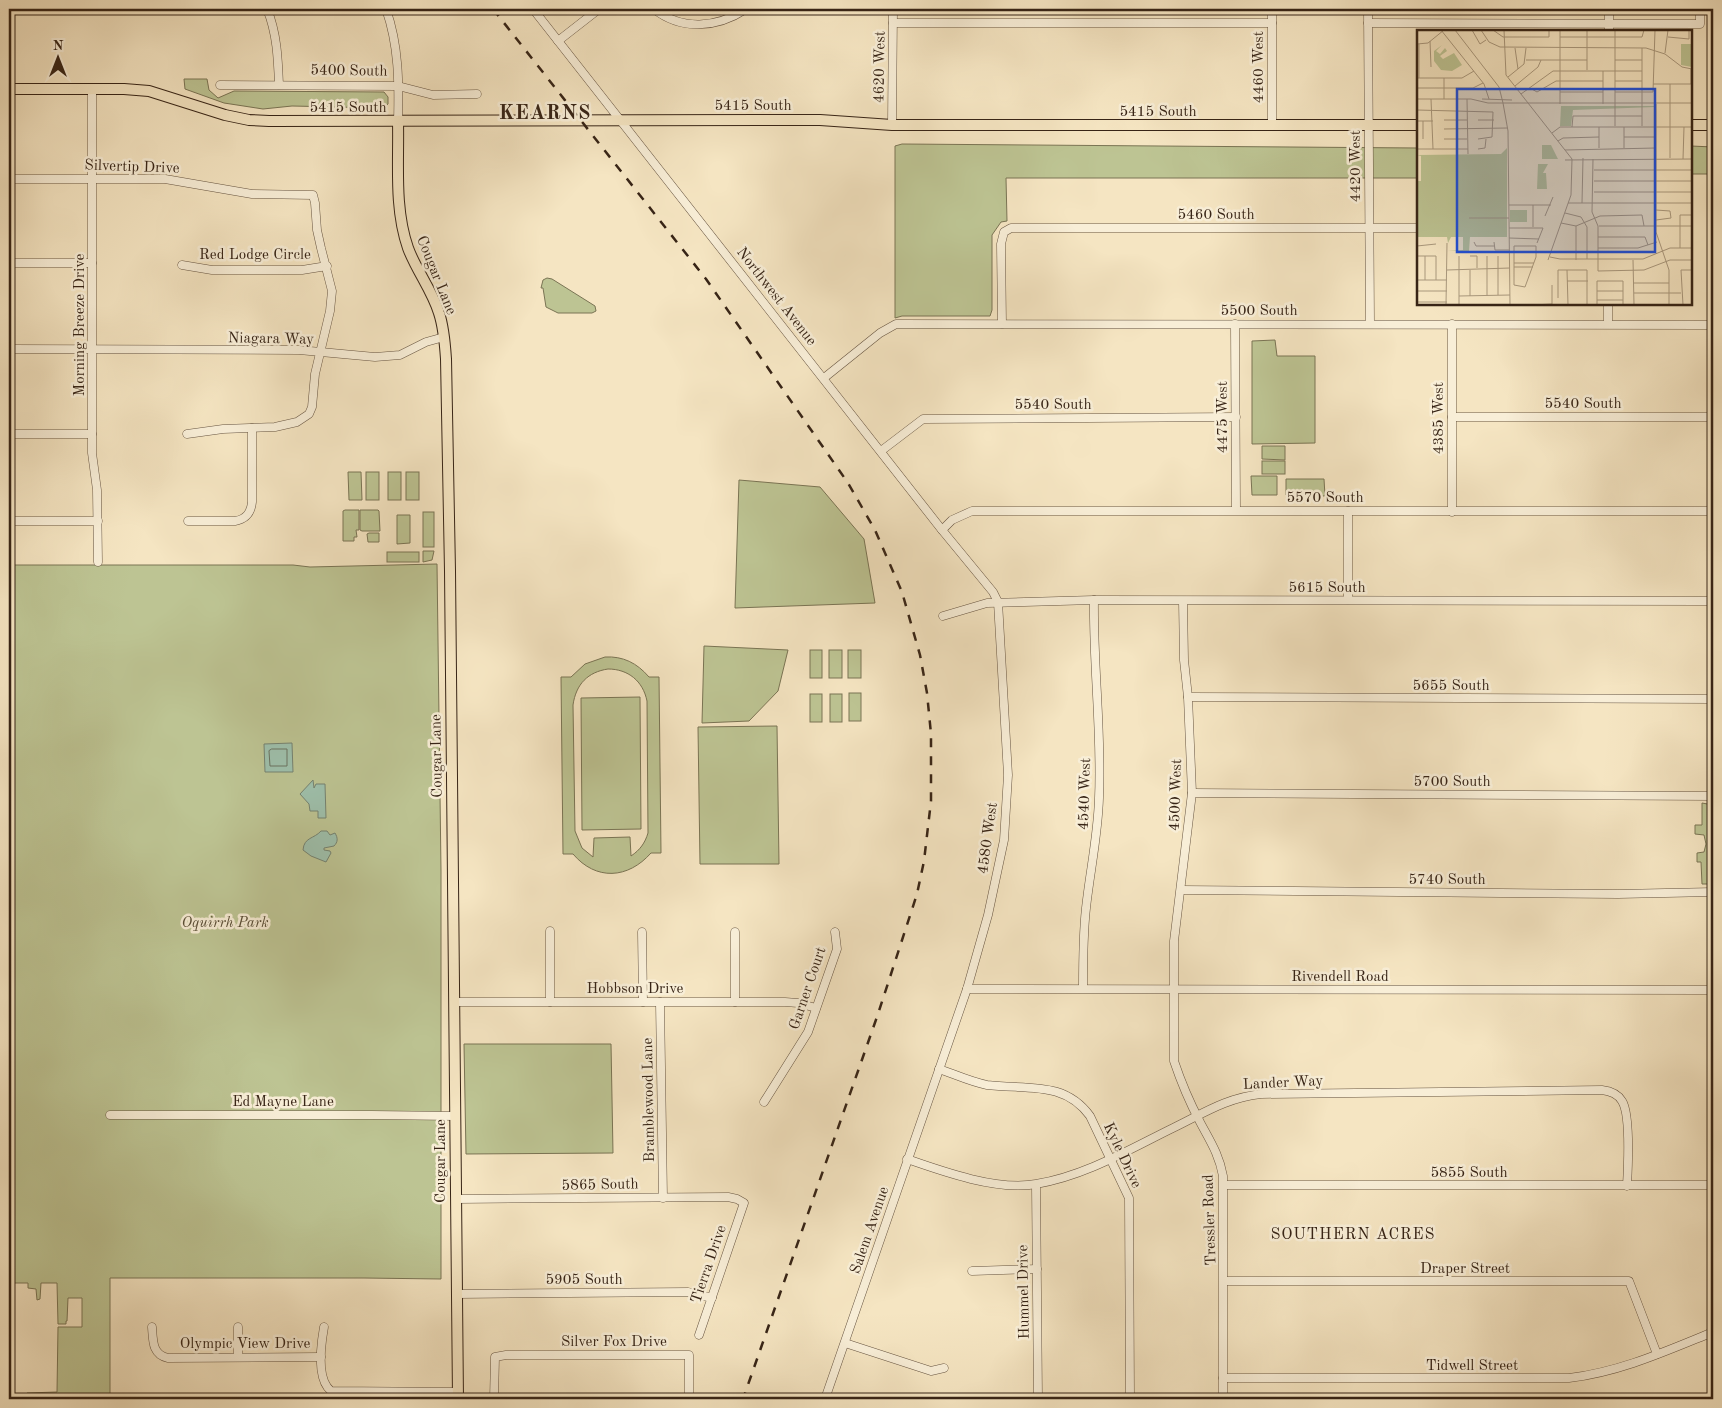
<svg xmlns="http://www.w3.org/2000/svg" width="1722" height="1408" viewBox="0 0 1722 1408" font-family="'Old Standard TT',serif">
<rect width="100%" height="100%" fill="#f5e5c2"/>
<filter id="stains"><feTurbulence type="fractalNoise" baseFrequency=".004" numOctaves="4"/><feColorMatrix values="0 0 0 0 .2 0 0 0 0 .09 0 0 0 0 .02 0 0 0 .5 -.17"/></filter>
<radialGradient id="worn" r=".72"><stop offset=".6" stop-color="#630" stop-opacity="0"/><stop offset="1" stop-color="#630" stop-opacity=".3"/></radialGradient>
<g fill="#bdc493" stroke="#7a7454" fill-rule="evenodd">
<polygon points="184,79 207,79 209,90 218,98 234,91 384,92 388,97 388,104 383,108 292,106 263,109 224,103 185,89"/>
<polygon points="902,144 1418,148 1418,178 1006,178 1007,221 1001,222 992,235 992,310 990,316 902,316 895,318 895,146"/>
<polygon points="1691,146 1713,147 1713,174 1691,174"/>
<polygon points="547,278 552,279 595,306 596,311 592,313 558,313 546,307 543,288 541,288 543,280"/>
<polygon points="1275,340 1277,356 1315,356 1315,443 1252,444 1252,341"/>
<polygon points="1262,446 1285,446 1285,460 1262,459"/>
<rect x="1262" y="461" width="23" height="13"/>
<polygon points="348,472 361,472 362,500 349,500"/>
<rect x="366" y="472" width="13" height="28"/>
<rect x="388" y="472" width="13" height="28"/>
<rect x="406" y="472" width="13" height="28"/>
<polygon points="1251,476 1277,476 1277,495 1252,495"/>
<polygon points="1286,479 1324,479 1325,496 1286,495"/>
<polygon points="739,480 820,487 864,539 875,603 735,608"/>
<polygon points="345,510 359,510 359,530 356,530 357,537 354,537 354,541 343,541 343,511"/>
<polygon points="360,510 378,510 379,511 380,531 362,531 360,530"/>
<rect x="423" y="512" width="11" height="35"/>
<polygon points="397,515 410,515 410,543 397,544"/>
<polygon points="369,533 379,533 379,542 368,542 367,534"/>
<polygon points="423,551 434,551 432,560 423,562"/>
<rect x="387" y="552" width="32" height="10"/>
<polygon points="437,564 441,871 441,1279 364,1278 110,1278 110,1399 9,1399 26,1399 27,1393 57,1392 58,1327 82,1327 82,1298 68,1298 67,1321 66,1321 66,1324 58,1324 57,1283 41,1283 40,1299 37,1300 36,1289 28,1288 28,1283 9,1283 9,565 293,565 310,567"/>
<polygon points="704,646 788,650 778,691 749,721 702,723"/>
<rect x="810" y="650" width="12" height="28"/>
<rect x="829" y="650" width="13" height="28"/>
<rect x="848" y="650" width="13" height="28"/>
<path d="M605,657C623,656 637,663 649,677H659L661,853H651C628,879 596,881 573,854H563L561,677H571L585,664ZM608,669C628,669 643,681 647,701L648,833C645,843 640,850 631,856L630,837L594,838L593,857L582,848L575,831L573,705C576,684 588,672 608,669Z"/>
<rect x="849" y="693" width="12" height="28"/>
<rect x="810" y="694" width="12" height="28"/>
<rect x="830" y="694" width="12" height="28"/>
<polygon points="640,697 641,829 582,830 581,698"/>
<polygon points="777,726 779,864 700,864 698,727"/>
<polygon points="1702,803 1713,805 1713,883 1712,884 1702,884 1701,862 1697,862 1697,853 1704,852 1706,844 1704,835 1695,834 1695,825 1702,825"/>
<polygon points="464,1044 611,1044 613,1153 466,1154"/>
</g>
<g fill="#9ec0ac" stroke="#758270">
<polygon points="292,743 293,772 265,772 264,744"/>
<polygon points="313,780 314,788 316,784 325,784 326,818 318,818 318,811 310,811 309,804 300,794"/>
<path d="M321,831H327L330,835L335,833C338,838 338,842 334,846L324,848V850L330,851L331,853L326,862L311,856L303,850C304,837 314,839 321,831Z"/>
</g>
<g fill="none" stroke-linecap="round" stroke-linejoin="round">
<polygon stroke="#6a7261" stroke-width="1" points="272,749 287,749 287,766 270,766 269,751"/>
<defs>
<g id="minor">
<path d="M267,9C277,33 278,59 279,85"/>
<path d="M386,9C399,46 399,83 398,122"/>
<polyline points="533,9 942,530 993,592 998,602 1008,775 1004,840 988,915 967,989 825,1399"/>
<path d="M654,9C682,31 717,28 746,9"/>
<polyline points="1368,9 1370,324"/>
<polyline points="1609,9 1609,31"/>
<polyline points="893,23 1272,23"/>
<polyline points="1368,23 1700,24 1700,9"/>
<polyline points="558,41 599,9"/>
<polyline points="220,85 398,86 433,95 477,94"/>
<polyline points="92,88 92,453 97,490 98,562"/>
<polyline points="892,125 893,9"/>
<polyline points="1272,126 1272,9"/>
<polyline points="9,179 165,179 252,194 313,195 315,203 317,230 321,248 332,291 330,311 315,374 312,407 309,414 297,422 275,427 223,429 187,434"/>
<polyline points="9,263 92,263"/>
<polyline points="182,265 212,270 302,270 327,266"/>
<polyline points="1002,324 1001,244 1004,232 1011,228 1418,228"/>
<polyline points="1235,324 1236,510"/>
<polyline points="1452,324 1452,512"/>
<polyline points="1608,324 1608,304"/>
<polyline points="9,349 299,350 375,357 400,355 426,342 444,337"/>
<polyline points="824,378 880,333 896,324 1713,325"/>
<polyline points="1452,417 1713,417"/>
<polyline points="9,434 92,434"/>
<polyline points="881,451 923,419 1236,417"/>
<polyline points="9,521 98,521"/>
<path d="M188,521H235C246,519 251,513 252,502V428"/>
<polyline points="942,530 952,520 972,511 1713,511"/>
<polyline points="1348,600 1348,511"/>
<path d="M1183,601L1184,660L1188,697L1192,793L1174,941V1061C1181,1082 1190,1103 1200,1122C1210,1141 1219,1154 1223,1176V1399"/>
<polyline points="943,616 987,603 1094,600 1713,601"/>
<polyline points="1188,697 1713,699"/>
<polyline points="1192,793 1713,796"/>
<polyline points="1181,890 1618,894 1713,892"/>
<polyline points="550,931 550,1002"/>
<polyline points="642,932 643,1002"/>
<path d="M1083,988C1083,962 1083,935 1086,908C1090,871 1098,835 1099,798C1102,732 1093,666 1094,600"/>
<polyline points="967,989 1713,990"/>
<polyline points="454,1002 785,1002 798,1003 816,1008"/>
<polyline points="660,1002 663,1198"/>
<polyline points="735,1002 735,932"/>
<path d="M939,1069C954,1074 971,1082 987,1085C1026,1090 1064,1080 1090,1116L1129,1198L1130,1399"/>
<polyline points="764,1102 808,1032 837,949 835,932"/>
<polyline points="110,1115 372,1115 455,1116"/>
<path d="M907,1159C944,1172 998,1191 1036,1184C1085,1176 1130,1149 1173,1128C1204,1113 1226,1098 1261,1094L1602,1090C1610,1091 1618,1094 1622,1101C1631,1115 1628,1167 1627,1186"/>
<polyline points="1036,1185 1038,1399"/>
<polyline points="1224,1185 1713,1185"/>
<polyline points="456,1199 728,1197 737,1199 744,1203 699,1335"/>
<polyline points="972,1271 1037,1269"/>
<polyline points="1224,1281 1629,1281 1657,1354"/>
<polyline points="457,1294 688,1292 712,1298"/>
<path d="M152,1327C153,1340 152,1355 168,1358L321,1357"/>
<polyline points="238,1327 238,1357"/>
<path d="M324,1327C321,1344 316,1379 331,1391L458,1392"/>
<polyline points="845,1343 931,1371 944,1368"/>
<path d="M1223,1378H1569C1620,1372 1666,1351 1713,1332"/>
<polyline points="494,1399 495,1357 506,1355 689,1355 689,1399"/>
</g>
<g id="major">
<polyline points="9,89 124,89 149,91 225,115 249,120 269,121 820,120 892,125 1418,125"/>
<path d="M398,122C399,163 394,208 408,248C416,270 432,290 439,313C444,328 445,344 446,359L450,571L458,1399"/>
<polyline points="1691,125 1713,125"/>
</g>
</defs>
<use href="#minor" stroke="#665441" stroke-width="9"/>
<use href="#major" stroke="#372416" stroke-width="12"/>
<use href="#minor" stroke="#f8eed7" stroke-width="8"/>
<use href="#major" stroke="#f5e5c2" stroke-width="10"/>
<polyline stroke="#372416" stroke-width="2.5" stroke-dasharray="9 9" stroke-linecap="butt" points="493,9 706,279 848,483 875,530 902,592 920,655 927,693 931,734 931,801 924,861 917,894 878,1014 743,1399"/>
</g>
<g text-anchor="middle" stroke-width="5" stroke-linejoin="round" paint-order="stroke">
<g font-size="15" fill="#372416" stroke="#f8eed7">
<text transform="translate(879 67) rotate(-89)" y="5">4620 West</text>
<text transform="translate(1258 67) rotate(-90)" y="5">4460 West</text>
<text transform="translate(349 70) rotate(1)" y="5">5400 South</text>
<text x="753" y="110">5415 South</text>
<text x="348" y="112">5415 South</text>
<text x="1158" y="116">5415 South</text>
<text transform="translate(132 166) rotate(2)" y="5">Silvertip Drive</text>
<text transform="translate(1355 166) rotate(-90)" y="5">4420 West</text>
<text x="1216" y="219">5460 South</text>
<text x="255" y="259">Red Lodge Circle</text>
<text transform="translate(437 275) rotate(68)" y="5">Cougar Lane</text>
<text transform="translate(777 296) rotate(52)" y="5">Northwest Avenue</text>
<text x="1259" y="315">5500 South</text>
<text transform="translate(79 325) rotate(-90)" y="5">Morning Breeze Drive</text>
<text transform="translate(271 338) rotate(1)" y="5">Niagara Way</text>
<text x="1583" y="408">5540 South</text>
<text x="1053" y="409">5540 South</text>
<text transform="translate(1222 417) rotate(-90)" y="5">4475 West</text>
<text transform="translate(1438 418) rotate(-90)" y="5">4385 West</text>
<text x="1325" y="502">5570 South</text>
<text x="1327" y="592">5615 South</text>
<text x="1451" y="690">5655 South</text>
<text transform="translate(436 756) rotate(-91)" y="5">Cougar Lane</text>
<text x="1452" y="786">5700 South</text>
<text transform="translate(1084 794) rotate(-88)" y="5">4540 West</text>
<text transform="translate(1175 795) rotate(-88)" y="5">4500 West</text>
<text transform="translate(987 838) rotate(-82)" y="5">4580 West</text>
<text x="1447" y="884">5740 South</text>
<text x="1340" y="981">Rivendell Road</text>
<text x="635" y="993">Hobbson Drive</text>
<text transform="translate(807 988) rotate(-71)" y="5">Garner Court</text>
<text transform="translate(1283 1082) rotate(-3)" y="5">Lander Way</text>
<text transform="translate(648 1100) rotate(-91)" y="5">Bramblewood Lane</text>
<text x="283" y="1106">Ed Mayne Lane</text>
<text transform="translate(1123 1155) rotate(65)" y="5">Kyle Drive</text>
<text transform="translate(440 1161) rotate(-90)" y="5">Cougar Lane</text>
<text x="1469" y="1177">5855 South</text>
<text transform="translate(600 1184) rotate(-1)" y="5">5865 South</text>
<text transform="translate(1209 1220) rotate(-92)" y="5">Tressler Road</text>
<text transform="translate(869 1230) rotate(-71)" y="5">Salem Avenue</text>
<text transform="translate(708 1264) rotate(-71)" y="5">Tierra Drive</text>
<text x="1465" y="1273">Draper Street</text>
<text x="584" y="1284">5905 South</text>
<text transform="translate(1023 1292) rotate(-91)" y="5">Hummel Drive</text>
<text x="614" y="1346">Silver Fox Drive</text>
<text x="245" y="1348">Olympic View Drive</text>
<text x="1472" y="1370">Tidwell Street</text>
</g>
<g font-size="15" font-style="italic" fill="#584c35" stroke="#f8eed7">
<text x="225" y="927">Oquirrh Park</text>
</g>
<g font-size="16" letter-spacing="1" fill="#372416" stroke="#f8eed7">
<text x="1353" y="1239">SOUTHERN ACRES</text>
</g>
<g font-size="20" font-weight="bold" letter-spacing="1" fill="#372416" stroke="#f8eed7">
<text x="545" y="119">KEARNS</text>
</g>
</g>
<g transform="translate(1417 30)">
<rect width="275" height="275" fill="#f5e5c2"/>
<path d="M264,14H275V37L264,35ZM25,15L19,21L23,24L28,18L30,21L23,26L26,29L37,23L45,35L35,41L24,40L17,31V21ZM144,76H237L238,77L156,80L154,96H143ZM125,115H134L141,129H125ZM90,118V207H53L52,221H31L46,220V207H34L31,213L30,207H0V151H4V126L0,125L84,124ZM121,134H131L126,143H129L130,159H120ZM93,180H110V192H93Z" fill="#bdc493"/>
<path fill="none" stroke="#a9987d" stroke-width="1" d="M24,0L67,54L72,69M38,0L82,57L86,73M55,0L63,14L69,10M64,0L72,12L83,17L229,18L248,24L265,37L275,39M76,0L86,7H132V0M87,0L89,45L155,129M143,7H225L227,0M251,7L272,9V0M13,11L14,37M0,14L11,13L27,0M2,14V48M98,18L101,39M248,23L251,0M109,30H170M198,30H225M170,40V0M186,41V74M91,47L107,34L109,18M0,48H45L57,41M27,48V69M198,51H225M236,54H274V39M98,56L121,37L124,30M0,58H56L66,53M113,58L120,62L139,51H186M143,62H186M198,62H236L238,0M104,64L136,41H225M0,69H54L71,73H275M14,69L16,119M50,69L51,124M65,69L95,70M86,73L91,101L93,275M143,74V0M239,74V202L252,240V275M0,80L76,82L75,107L61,109M27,90H50M61,90H77M0,91H16M6,91V109M198,96V0M225,96V18M155,97L156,86H225M182,97V118M207,97V118M27,99L90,98M135,103L143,97H275M207,107H239M27,109H50M141,111L146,108L182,107M0,119H51M61,119L68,118L69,109M148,120L239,118M253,128V54M176,129L175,182L181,196V241L227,240L253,230H275M266,129L267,97M148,130L275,129M177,140H275M177,151H275M177,162H275M151,173H275M165,173L166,128M92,175H134M116,175V197M148,183L164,187L170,197V229M128,186L136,167M52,188H92M239,190L254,188L253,181L239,180M144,193L159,196L183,186L225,185L227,196M159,196V230M182,196H275M92,198H126L120,213M181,207H228L231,215M92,208L122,209M57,212L59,216H77M77,212L78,220H92M0,216L19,214M97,216H119V227L108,257L97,255ZM181,218H221L240,212M263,218V185H275M275,218V268M0,226H19V250M42,226V275M53,226H60V238M70,226V266M81,226V265M133,227L143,229H226L253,218H275M131,230L154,165L155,129M216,230L217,275M97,233H117M97,237H116M30,240L93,238M53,240V266M150,240L151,275M0,250H30M8,250V226M150,251H171M217,253H252M135,255V275M0,261H30M180,261H206M217,263H264M42,266L93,265M141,268V240H170V275M180,270H206M0,272H30M29,275L30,213M115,275L135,274M180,275V251H206V275M266,275L264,240H275"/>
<path fill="#1d4ed8" fill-opacity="0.15" stroke="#1d4ed8" stroke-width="2.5" d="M40,59H238V222H40Z"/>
<rect width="275" height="275" fill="none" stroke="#372416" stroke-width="2.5"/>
</g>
<rect width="1722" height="1408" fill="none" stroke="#f5e5c2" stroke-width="30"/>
<rect x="10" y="10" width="1702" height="1388" fill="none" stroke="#372416" stroke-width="2.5"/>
<rect x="15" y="15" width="1692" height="1378" fill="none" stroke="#372416"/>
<g transform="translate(58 58)" stroke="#f8eed7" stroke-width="4" paint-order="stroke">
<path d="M0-4L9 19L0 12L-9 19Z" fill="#372416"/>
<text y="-8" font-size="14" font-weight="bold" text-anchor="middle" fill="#372416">N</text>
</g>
<rect width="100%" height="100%" filter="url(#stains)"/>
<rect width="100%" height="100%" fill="url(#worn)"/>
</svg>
